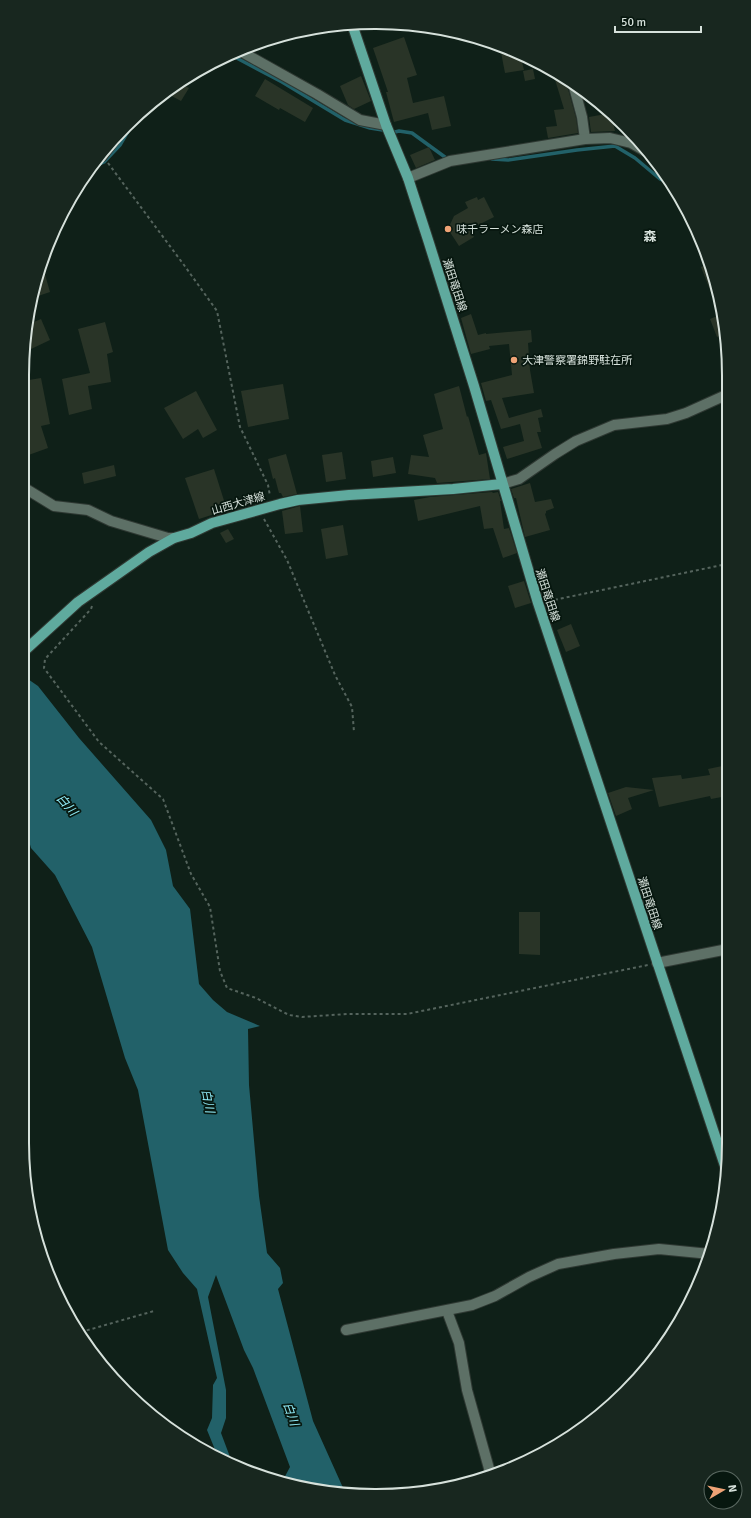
<svg xmlns="http://www.w3.org/2000/svg" width="751" height="1518" viewBox="0 0 751 1518" font-family="Signika,'Noto Sans JP',sans-serif">
<rect width="100%" height="100%" fill="#0f2018"/>
<polygon fill="#226169" points="22,675 38,686 79,738 151,820 166,850 173,886 190,909 199,984 213,1000 227,1012 260,1026 248,1029 249,1085 259,1196 267,1253 280,1268 283,1283 278,1289 313,1421 344,1490 306,1489 282,1482 290,1467 253,1368 244,1350 216,1275 208,1297 226,1390 226,1418 221,1433 233,1465 218,1457 207,1430 212,1418 213,1385 217,1378 197,1289 183,1273 168,1250 138,1090 125,1058 92,947 55,875 31,848 22,817"/>
<g fill="none" stroke-linecap="round" stroke-linejoin="round">
<g stroke="#226169" stroke-width="3.5">
<polyline points="231,55 282,82 345,120 370,128 395,132 399,131 412,133 449,160"/>
<polyline points="492,159 508,160 577,150 615,146 635,158 660,179 672,184"/>
<polyline points="89,169 104,162 120,145 138,114"/>
</g>
</g>
<g fill="#293427">
<polygon points="404,37 417,75 407,78 413,103 444,96 451,126 432,130 428,113 394,122 386,92 388,92 373,48"/>
<polygon points="500,47 520,54 524,70 505,73"/>
<polygon points="533,69 535,79 525,81 523,71"/>
<polygon points="553,73 569,83 568,89 576,118 578,133 548,138 546,127 557,126 554,110 564,109"/>
<polygon points="361,76 371,101 354,109 348,105 340,86"/>
<polygon points="265,79 313,108 305,122 280,108 279,110 255,96"/>
<polygon points="180,83 189,88 181,101 166,93"/>
<polygon points="611,113 615,131 591,132 589,117"/>
<polygon points="429,147 435,160 416,168 410,155"/>
<polygon points="477,197 478,200 484,197 494,217 470,229 474,237 459,246 448,229 454,216 468,208 465,202"/>
<polygon points="711,263 718,293 712,295 701,267"/>
<polygon points="42,264 50,292 32,298 34,284"/>
<polygon points="471,314 478,335 486,333 486,334 531,330 532,342 528,343 530,370 534,393 502,398 509,418 541,409 543,417 538,418 541,432 537,432 542,448 507,459 503,447 524,441 520,424 501,429 491,400 486,401 481,383 512,375 509,344 489,346 490,349 471,354 461,318"/>
<polygon points="722,314 726,333 717,337 710,319"/>
<polygon points="41,319 50,340 29,350 25,340 27,325"/>
<polygon points="105,322 113,352 107,354 111,382 88,386 92,409 69,415 62,379 90,373 78,329"/>
<polygon points="41,378 50,424 41,426 48,448 23,457 23,434 27,432 23,408 23,381"/>
<polygon points="283,384 289,419 248,427 241,391"/>
<polygon points="459,386 467,417 468,416 479,455 486,453 490,479 437,483 435,478 408,474 411,455 429,457 423,435 443,429 434,394"/>
<polygon points="196,391 217,430 203,438 198,429 183,439 164,408"/>
<polygon points="342,452 346,479 326,482 322,455"/>
<polygon points="286,454 297,494 283,497 281,493 279,493 275,478 273,479 268,459"/>
<polygon points="393,457 396,473 373,477 371,461"/>
<polygon points="114,465 116,476 84,484 82,473"/>
<polygon points="214,469 227,510 199,519 185,478"/>
<polygon points="530,483 535,502 551,499 554,508 546,511 546,513 545,514 550,530 525,537 516,498 514,498 511,489"/>
<polygon points="492,492 493,493 498,492 501,501 500,501 504,529 509,528 517,553 503,558 493,528 484,529 480,506 418,521 414,500 430,497"/>
<polygon points="300,506 303,532 285,534 282,511"/>
<polygon points="343,525 348,555 326,559 321,529"/>
<polygon points="228,529 234,539 226,543 220,533"/>
<polygon points="524,581 531,603 515,608 508,586"/>
<polygon points="571,624 580,646 566,652 557,630"/>
<polygon points="727,765 727,796 711,799 710,796 659,807 652,778 681,775 682,779 710,775 708,769"/>
<polygon points="626,787 654,790 628,798 632,809 616,816 608,793"/>
<polygon points="519,912 540,912 540,955 519,954"/>
</g>
<g fill="none" stroke-linecap="round" stroke-linejoin="round">
<defs>
<g id="minor">
<polyline points="240,51 317,94 360,120 386,125"/>
<polyline points="574,87 582,117 585,139"/>
<polyline points="97,159 102,156 115,139"/>
<polyline points="408,178 450,161 585,139 610,138 631,143 645,151"/>
<polyline points="502,484 519,479 555,454 576,441 614,425 667,419 686,413 726,395"/>
<polyline points="23,487 54,506 88,510 111,521 168,538 174,538"/>
<polyline points="657,963 728,949"/>
<polyline points="447,1311 459,1343 467,1390 490,1472"/>
<polyline points="346,1330 472,1305 495,1296 529,1277 558,1264 614,1254 659,1249 710,1254"/>
</g>
<g id="major">
<polyline points="352,24 386,125 408,178 429,243 474,386 538,603 727,1172"/>
<polyline points="22,653 78,602 149,552 174,538 191,533 212,523 280,504 298,500 349,495 453,489 502,484"/>
</g>
</defs>
<use href="#minor" stroke="#2f3933" stroke-width="12"/>
<use href="#major" stroke="#2f3933" stroke-width="12"/>
<g stroke="#55645d" stroke-width="2" stroke-dasharray="3 3" stroke-linecap="butt">
<polyline points="108,163 184,265 217,311 240,427 268,485 270,496"/>
<polyline points="264,519 287,560 335,675 352,707 354,732"/>
<polyline points="549,601 727,564"/>
<polyline points="92,606 91,609 45,659 44,668 99,742 163,799 191,874 210,907 220,971 227,988 256,998 289,1015 302,1017 347,1014 407,1014 648,965"/>
<polyline points="22,635 32,629"/>
<polyline points="81,1332 154,1311"/>
</g>
<use href="#minor" stroke="#5d7066" stroke-width="10"/>
<use href="#major" stroke="#5faa9e" stroke-width="10"/>
</g>
<g fill="#efa376" stroke="#07170f" stroke-width="1.5">
<circle cx="448" cy="229" r="4"/>
<circle cx="514" cy="360" r="4"/>
</g>
<g text-anchor="middle" stroke-width="3.5" stroke-linejoin="round" paint-order="stroke">
<g font-size="11" fill="#d6e1db" stroke="#07170f" text-anchor="start">
<text x="456" y="233">味千ラーメン森店</text>
<text x="522" y="364">大津警察署錦野駐在所</text>
</g>
<g font-size="11" fill="#d6e1db" stroke="#07170f">
<text transform="translate(455 285) rotate(72)" y="4">瀬田竜田線</text>
<text transform="translate(238 503) rotate(-16)" y="4">山西大津線</text>
<text transform="translate(548 595) rotate(72)" y="4">瀬田竜田線</text>
<text transform="translate(650 903) rotate(72)" y="4">瀬田竜田線</text>
</g>
<g font-size="12" font-style="italic" fill="#90ebf8" stroke="#07170f">
<text transform="translate(67 805) rotate(49)" y="4">白川</text>
<text transform="translate(208 1101) rotate(79)" y="4">白川</text>
<text transform="translate(291 1414) rotate(71)" y="4">白川</text>
</g>
<g font-size="13" font-weight="bold" fill="#d6e1db" stroke="#07170f">
<text x="650" y="241">森</text>
</g>
</g>
<path d="M0 0H751V1518H0ZM375 29H376A346 346 0 0 1 722 375V1143A346 346 0 0 1 376 1489H375A346 346 0 0 1 29 1143V375A346 346 0 0 1 375 29Z" fill="#18271f" fill-rule="evenodd"/>
<path fill="none" stroke="#d6e1db" stroke-width="2" d="M375 29H376A346 346 0 0 1 722 375V1143A346 346 0 0 1 376 1489H375A346 346 0 0 1 29 1143V375A346 346 0 0 1 375 29Z"/>
<g transform="translate(723 1490) rotate(81)"><circle r="19" fill="#07170f" stroke="#5a6861"/>
<path d="M0-3L7 15L0 10L-7 15Z" fill="#efa376"/>
<text y="-6" font-size="11" font-weight="bold" text-anchor="middle" fill="#d6e1db">N</text>
</g>
<path d="M615 26v6h86v-6" fill="none" stroke="#d6e1db" stroke-width="2"/>
<text x="621" y="26" font-size="12" fill="#d6e1db" stroke="#07170f" stroke-width="3" paint-order="stroke">50 m</text>
</svg>
